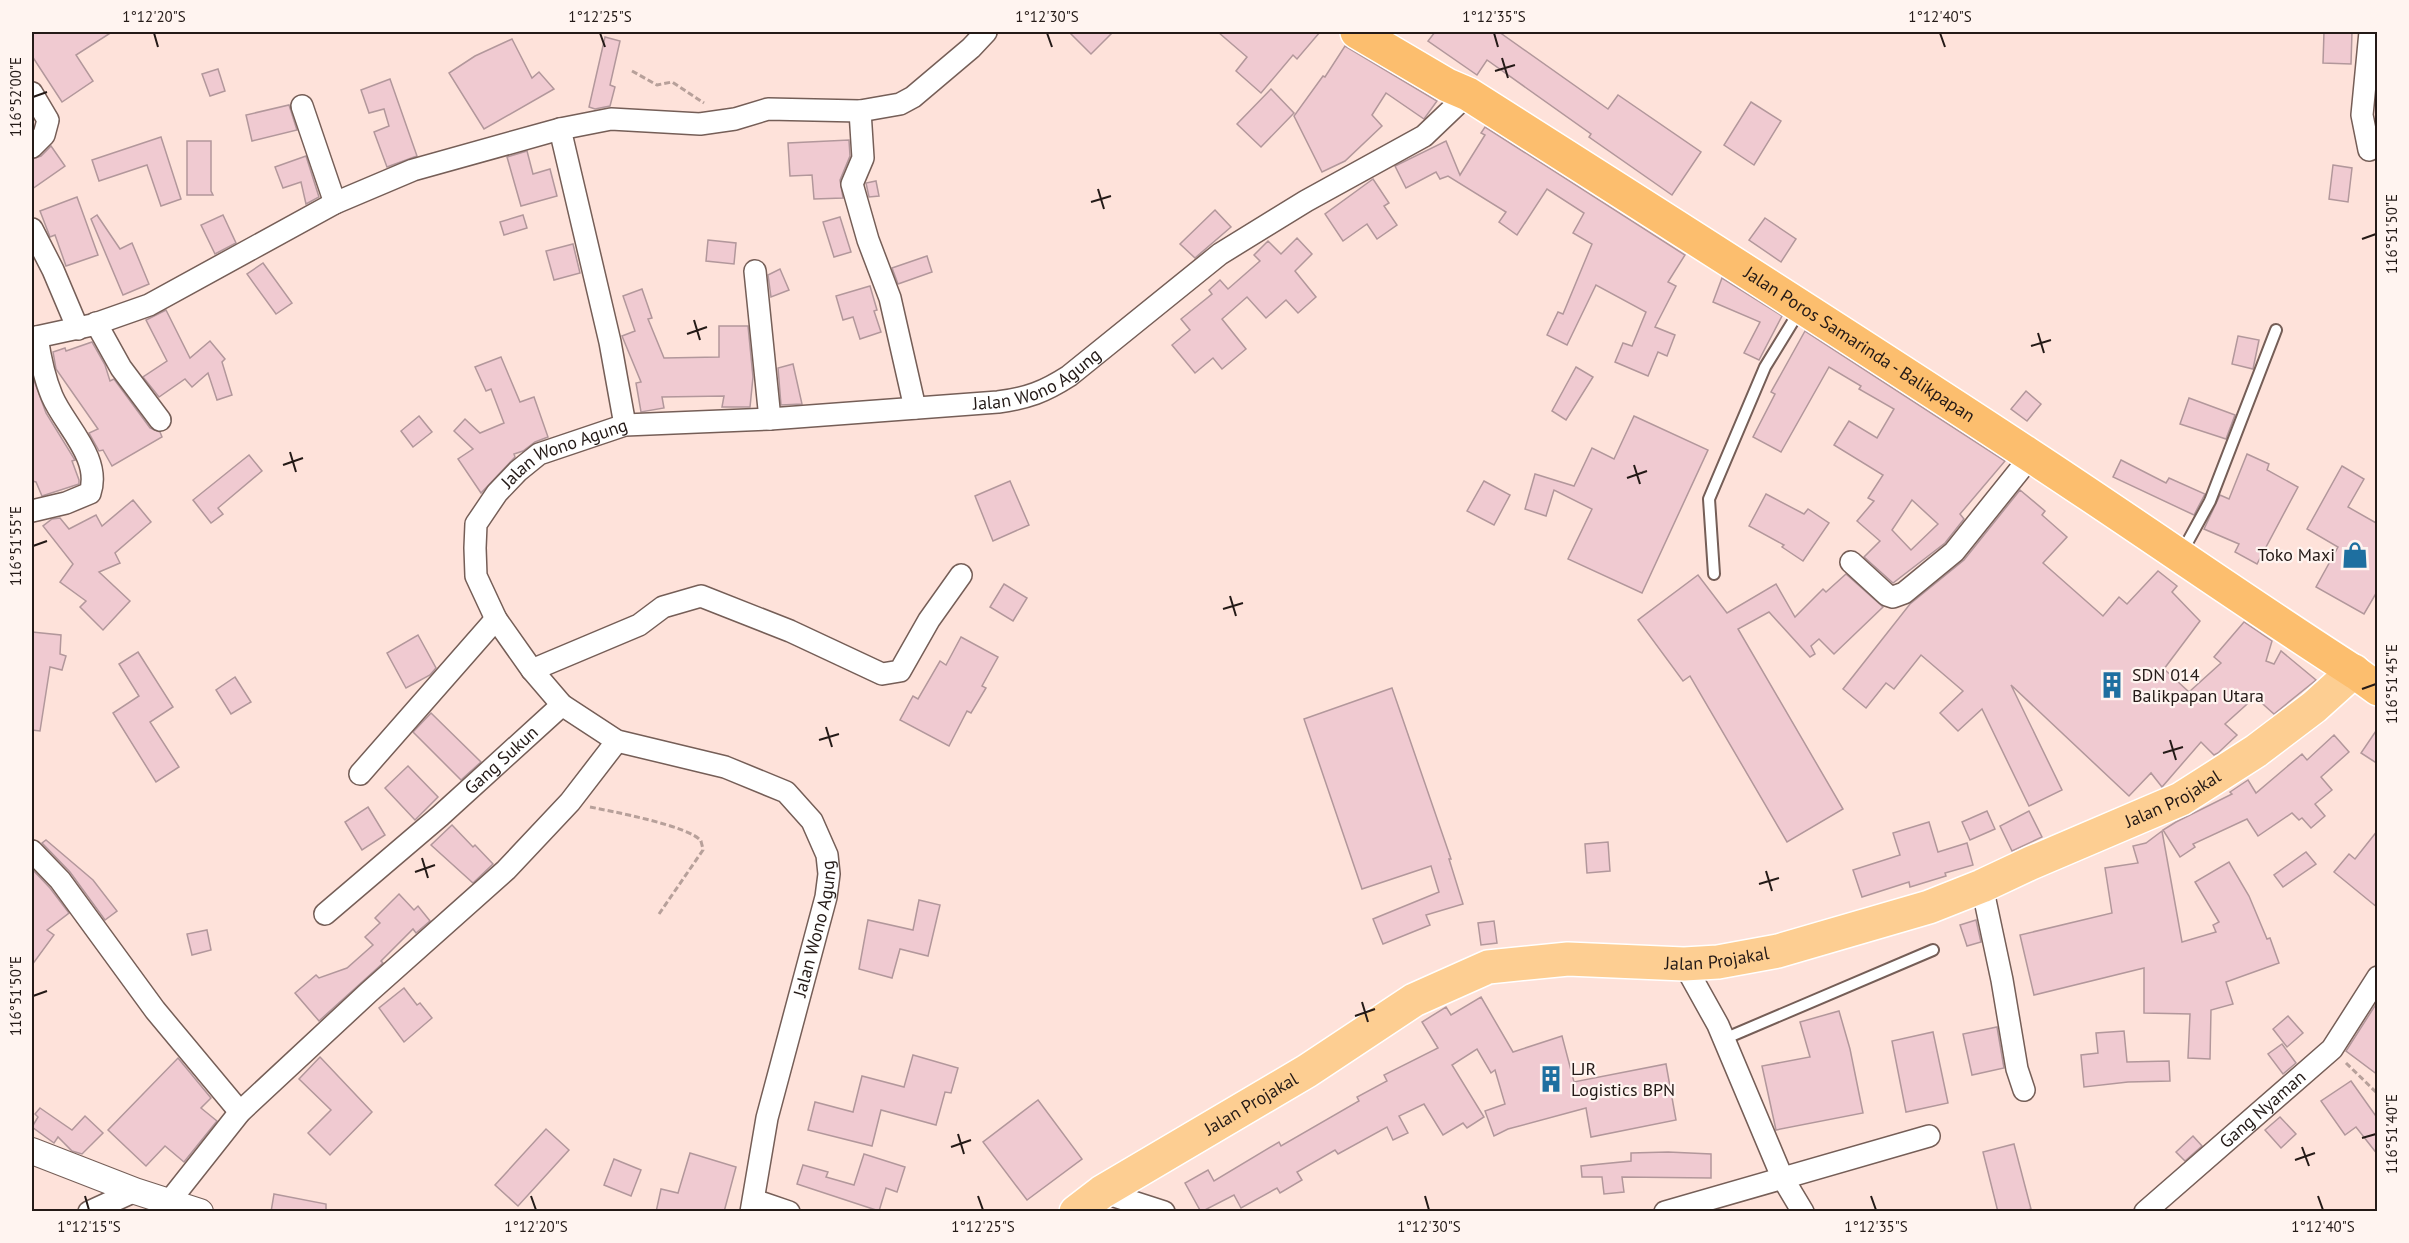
<svg xmlns="http://www.w3.org/2000/svg" width="2409" height="1243" viewBox="0 0 2409 1243" font-family="'PT Sans',sans-serif">
<rect width="100%" height="100%" fill="#fee2da"/>
<g fill="#f0cad1" stroke="#b2979b" stroke-width="1.5" fill-rule="evenodd">
<polygon points="32,32 112,32 76,55 93,81 62,102 32,56"/>
<polygon points="1069,32 1113,32 1091,54"/>
<polygon points="1218,32 1320,32 1297,59 1293,55 1261,93 1236,71 1247,57"/>
<polygon points="1435,32 1499,32 1608,109 1618,95 1701,152 1672,195 1589,137 1591,134 1487,60 1477,75 1428,41"/>
<polygon points="2324,32 2352,32 2351,64 2323,63"/>
<polygon points="605,37 620,41 610,85 615,87 610,106 595,109 589,107"/>
<polygon points="512,39 532,78 539,72 554,89 484,129 449,73 475,56"/>
<polygon points="1345,46 1437,101 1424,119 1386,93 1372,115 1382,126 1345,161 1322,172 1294,116 1323,76 1325,77"/>
<polygon points="218,69 225,91 210,96 202,74"/>
<polygon points="390,79 417,156 387,167 374,132 389,126 384,109 369,113 361,90"/>
<polygon points="1271,89 1294,113 1261,147 1237,124"/>
<polygon points="1751,102 1781,121 1754,165 1724,145"/>
<polygon points="289,105 297,130 252,141 246,115"/>
<polygon points="1485,127 1685,255 1668,282 1676,286 1655,327 1675,335 1667,356 1658,352 1648,376 1615,362 1623,343 1632,346 1646,312 1596,285 1567,345 1547,335 1558,312 1563,314 1592,244 1573,233 1584,213 1547,189 1517,235 1499,222 1506,212 1448,176 1440,179 1436,172 1406,188 1395,166 1446,141 1460,175 1485,135 1481,133"/>
<polygon points="161,137 181,199 161,206 147,165 99,181 92,160"/>
<polygon points="849,140 850,156 840,180 843,198 814,199 812,175 790,176 788,143"/>
<polygon points="187,141 211,141 211,191 213,195 187,195"/>
<polygon points="51,146 65,166 32,189 32,159 41,156"/>
<polygon points="527,151 533,174 550,169 557,196 521,206 507,157"/>
<polygon points="306,156 319,197 306,204 301,182 283,188 275,167"/>
<polygon points="2333,165 2352,168 2348,202 2329,199"/>
<polygon points="1373,179 1389,203 1384,206 1397,225 1377,239 1367,224 1343,241 1325,214"/>
<polygon points="876,181 879,196 869,197 866,183"/>
<polygon points="77,197 98,255 66,266 55,235 50,237 40,211"/>
<polygon points="1215,210 1231,227 1195,258 1180,244"/>
<polygon points="97,215 120,249 132,243 149,284 123,295 91,219"/>
<polygon points="223,215 236,243 215,254 201,225"/>
<polygon points="523,215 527,228 504,235 500,222"/>
<polygon points="840,217 851,252 834,257 823,222"/>
<polygon points="1765,218 1796,239 1781,262 1749,240"/>
<polygon points="1297,238 1312,254 1295,271 1316,297 1298,313 1286,300 1266,318 1247,297 1222,319 1246,349 1222,369 1213,358 1195,373 1172,345 1190,330 1181,319 1212,294 1209,290 1220,280 1228,289 1260,261 1254,255 1268,241 1281,254"/>
<polygon points="708,240 736,243 734,264 706,261"/>
<polygon points="573,244 580,273 554,280 546,251"/>
<polygon points="927,256 932,272 898,284 892,268"/>
<polygon points="263,263 292,303 276,314 247,274"/>
<polygon points="780,269 789,290 771,297 768,275"/>
<polygon points="1722,278 1782,316 1759,360 1744,353 1760,322 1713,302"/>
<polygon points="870,286 877,310 874,311 881,332 860,339 853,317 843,320 836,296"/>
<polygon points="642,289 652,318 648,319 664,358 719,357 719,326 748,326 753,377 750,407 722,407 724,396 662,397 664,408 641,412 636,383 641,382 622,336 635,331 623,296"/>
<polygon points="166,310 190,358 210,341 225,359 222,362 232,395 217,400 208,373 192,387 185,379 159,397 143,377 167,361 146,320"/>
<path d="M1805,331L2005,461L1960,514L1964,519L1945,543L1893,583L1864,557L1880,541L1857,521L1874,501L1868,498L1883,475L1834,445L1849,421L1877,438L1894,409L1859,389L1861,386L1829,367L1781,452L1753,437L1775,394L1771,392ZM1912,500L1938,524L1911,550L1892,530Z"/>
<polygon points="2238,336 2259,340 2253,369 2232,364"/>
<polygon points="92,342 105,365 110,381 114,379 150,428 160,432 162,437 112,466 103,450 99,451 89,433 98,429 56,369 53,352 65,348 66,351"/>
<polygon points="501,357 520,402 534,397 548,437 535,442 523,451 514,454 515,457 481,493 458,459 473,449 454,431 465,419 480,433 504,423 491,389 486,391 475,367"/>
<polygon points="793,364 802,404 781,405 778,368"/>
<polygon points="1576,367 1593,377 1566,420 1552,411"/>
<polygon points="32,375 46,413 75,460 72,461 79,480 79,484 42,496 36,482 32,481"/>
<polygon points="2026,391 2041,404 2027,421 2011,409"/>
<polygon points="2189,398 2235,415 2226,439 2180,424"/>
<polygon points="419,416 432,432 413,447 401,431"/>
<polygon points="1634,416 1708,450 1642,593 1568,559 1592,509 1554,490 1546,516 1525,509 1535,474 1574,486 1592,448 1614,459"/>
<polygon points="2247,454 2269,464 2267,470 2298,487 2257,564 2235,552 2239,544 2204,529 2220,495 2229,499"/>
<polygon points="249,455 262,471 218,508 223,514 211,523 193,500"/>
<polygon points="2121,460 2166,483 2169,478 2205,494 2194,515 2113,477"/>
<polygon points="2342,466 2364,479 2348,507 2378,524 2378,590 2364,614 2316,587 2338,547 2307,529"/>
<polygon points="1010,481 1029,525 993,541 975,496"/>
<polygon points="1484,481 1510,495 1494,525 1467,511"/>
<polygon points="2020,490 2045,511 2042,515 2067,537 2043,563 2103,616 2119,597 2127,604 2158,571 2177,586 2172,592 2200,621 2164,669 2189,692 2221,663 2214,657 2244,622 2272,641 2266,661 2274,664 2281,651 2316,680 2274,714 2255,697 2225,724 2237,735 2218,753 2214,755 2201,742 2162,787 2151,773 2129,796 2011,685 2062,790 2029,806 1982,709 1958,731 1940,713 1963,691 1921,655 1894,689 1886,683 1866,708 1843,689 1910,604 1964,560"/>
<polygon points="1766,494 1804,514 1808,509 1829,523 1803,561 1782,547 1784,545 1749,526"/>
<polygon points="133,500 151,522 115,553 120,563 99,572 130,601 103,630 80,607 86,601 60,582 73,564 43,526 52,519 60,518 69,529 96,515 102,526"/>
<polygon points="1846,574 1883,607 1834,654 1819,639 1811,646 1815,654 1810,657 1769,612 1738,629 1843,809 1787,842 1690,676 1683,681 1638,620 1698,575 1727,613 1776,584 1795,617 1823,589 1826,592"/>
<polygon points="1004,584 1027,598 1013,621 990,607"/>
<polygon points="32,632 61,635 60,654 66,656 62,670 50,667 40,731 32,730"/>
<polygon points="418,635 436,668 430,675 406,688 387,653"/>
<polygon points="961,637 998,657 982,686 986,688 971,713 967,711 949,746 900,720 913,696 918,699 940,661 946,665"/>
<polygon points="138,652 173,707 150,722 179,767 156,782 113,713 139,696 119,664"/>
<polygon points="235,677 251,702 231,714 216,690"/>
<polygon points="1392,688 1451,859 1449,859 1463,904 1426,915 1430,925 1383,944 1373,919 1439,892 1431,866 1362,889 1304,719"/>
<polygon points="431,713 481,762 461,780 413,732"/>
<polygon points="2378,728 2378,764 2361,753"/>
<polygon points="2334,735 2349,752 2321,777 2332,790 2315,804 2325,816 2311,828 2302,818 2299,820 2292,813 2258,836 2247,819 2193,844 2195,847 2180,857 2163,830 2176,822 2232,794 2230,792 2248,780 2256,793 2302,754 2307,760"/>
<polygon points="408,766 438,797 415,820 385,788"/>
<polygon points="368,807 385,835 362,850 345,822"/>
<polygon points="1987,811 1995,829 1970,840 1962,822"/>
<polygon points="2029,811 2042,837 2012,851 2000,826"/>
<polygon points="1929,822 1938,852 1967,843 1973,865 1945,873 1946,876 1910,887 1909,882 1862,897 1853,870 1900,855 1893,833"/>
<polygon points="452,825 473,847 475,845 493,864 473,883 431,845"/>
<polygon points="2378,830 2378,908 2334,872 2349,854 2355,859"/>
<polygon points="2162,831 2182,942 2216,932 2213,925 2219,922 2195,882 2229,862 2249,896 2267,939 2270,938 2279,963 2226,982 2233,1004 2211,1010 2210,1059 2188,1058 2190,1014 2144,1013 2144,968 2034,995 2020,935 2112,913 2105,868 2138,863 2133,846 2146,843"/>
<polygon points="46,840 93,880 117,911 105,920 70,872 42,843"/>
<polygon points="1608,842 1610,871 1587,873 1585,844"/>
<polygon points="2306,852 2316,864 2283,887 2274,875"/>
<polygon points="32,869 50,888 69,913 47,930 54,935 32,965"/>
<polygon points="399,894 414,910 418,906 430,921 416,933 413,929 381,961 383,963 319,1021 295,993 316,975 319,978 347,968 373,945 365,937 380,923 375,918"/>
<polygon points="919,900 940,905 928,956 900,949 892,978 859,969 868,920 913,930"/>
<polygon points="1976,920 1981,942 1967,946 1960,925"/>
<polygon points="1494,921 1497,943 1481,945 1478,923"/>
<polygon points="207,930 211,950 192,955 187,934"/>
<polygon points="404,988 417,1005 420,1003 432,1018 404,1042 379,1008"/>
<polygon points="1481,997 1513,1052 1562,1036 1574,1082 1666,1064 1676,1120 1591,1137 1586,1108 1508,1129 1494,1136 1485,1111 1505,1104 1495,1070 1491,1073 1477,1049 1452,1065 1484,1117 1467,1128 1463,1123 1443,1135 1424,1104 1399,1116 1408,1133 1393,1140 1387,1127 1338,1154 1335,1150 1297,1172 1302,1180 1280,1193 1277,1188 1241,1208 1234,1195 1201,1212 1185,1183 1208,1170 1214,1181 1279,1142 1281,1146 1359,1101 1357,1097 1387,1081 1384,1075 1438,1048 1422,1022 1446,1007 1451,1015"/>
<polygon points="2378,1001 2378,1075 2346,1051"/>
<polygon points="1839,1011 1850,1049 1863,1113 1776,1130 1762,1066 1810,1057 1800,1022"/>
<polygon points="2288,1016 2303,1033 2287,1047 2273,1029"/>
<polygon points="1997,1027 2004,1068 1972,1075 1963,1034"/>
<polygon points="2124,1031 2127,1062 2169,1061 2170,1081 2128,1082 2084,1087 2081,1055 2098,1053 2096,1033"/>
<polygon points="1933,1032 1948,1103 1906,1112 1892,1041"/>
<polygon points="2282,1044 2296,1063 2283,1074 2268,1054"/>
<polygon points="913,1055 958,1068 951,1093 945,1092 936,1125 881,1110 872,1146 808,1130 815,1102 853,1112 862,1076 904,1087"/>
<polygon points="320,1057 372,1112 330,1155 308,1133 331,1110 299,1079"/>
<polygon points="178,1058 211,1098 201,1108 217,1121 184,1162 165,1146 146,1166 108,1130"/>
<polygon points="2351,1081 2378,1119 2378,1155 2356,1127 2345,1135 2321,1101"/>
<polygon points="1038,1100 1082,1159 1027,1200 983,1142"/>
<polygon points="40,1108 72,1130 85,1116 103,1133 82,1154 72,1151 58,1137 54,1143 32,1127 38,1117 35,1114"/>
<polygon points="2280,1117 2296,1134 2281,1148 2265,1130"/>
<polygon points="546,1129 569,1150 518,1206 495,1185"/>
<polygon points="2193,1136 2202,1146 2185,1161 2176,1152"/>
<polygon points="2014,1144 2031,1209 2020,1212 1998,1212 1983,1152"/>
<polygon points="1668,1152 1711,1154 1711,1178 1622,1177 1624,1192 1604,1194 1602,1177 1582,1177 1581,1166 1631,1161 1631,1153"/>
<polygon points="690,1153 736,1167 724,1212 656,1212 661,1189 678,1193"/>
<polygon points="864,1154 905,1167 897,1192 886,1188 879,1211 797,1184 803,1165 828,1172 826,1177 854,1185"/>
<polygon points="614,1159 641,1170 631,1196 604,1185"/>
<polygon points="274,1194 326,1204 326,1212 271,1212"/>
</g>
<g fill="none" stroke-linecap="round" stroke-linejoin="round">
<defs>
<g id="service">
<polyline points="2181,554 2210,501 2276,330"/>
<polyline points="1714,574 1709,499 1765,367 1800,310"/>
<polyline points="1724,1039 1933,950"/>
</g>
<g id="minor">
<polyline points="32,93 48,120 44,135 32,147"/>
<polyline points="302,106 335,203"/>
<polyline points="860,111 863,158 852,184 868,240 890,298 915,408"/>
<polyline points="560,129 610,342 625,425"/>
<polyline points="2369,150 2362,115 2370,32"/>
<polyline points="32,229 53,270 78,329"/>
<polyline points="755,271 770,419"/>
<polyline points="96,323 121,368 160,420"/>
<polyline points="32,338 92,325 149,305 335,203 413,170 560,129 611,119 700,124 735,119 768,109 860,111 900,104 913,97 971,48 986,32"/>
<path d="M32,511L66,503L90,493C102,458 64,425 52,396C44,377 40,357 37,337"/>
<polyline points="1851,562 1887,595 1893,597 1904,593 1954,552 2031,456"/>
<polyline points="532,670 639,625 663,607 701,596 790,631 882,674 900,671 929,620 961,575"/>
<polyline points="360,774 496,619"/>
<polyline points="32,851 60,880 155,1010 240,1112"/>
<polyline points="1982,886 2002,980 2017,1069 2024,1090"/>
<path id="s1" d="M325,914L440,816L562,705"/>
<polyline points="1684,964 1718,1025 1782,1177 1803,1212"/>
<polyline points="1102,1192 1164,1212"/>
<polyline points="754,1200 789,1212"/>
<polyline points="168,1203 240,1112 369,992 506,870 570,802 617,741"/>
<polyline points="89,1212 135,1191"/>
<path id="s2" d="M751,1212L767,1118L826,897L829,874L827,855L812,821L786,792L725,767L617,741L562,705L532,670L496,619L476,576L475,548L476,524L497,493L518,471L539,454L625,425L770,419L998,402C1028,398 1044,392 1069,376L1220,254L1306,201L1424,136L1468,94"/>
<polyline points="1665,1212 1929,1136"/>
<path id="s3" d="M2145,1212L2332,1049L2378,977"/>
</g>
<polyline id="tertiary" points="32,1151 135,1191 200,1212"/>
<g id="primary">
<path id="s4" d="M1076,1212L1102,1192L1307,1071L1414,1000L1488,967L1568,959L1684,964L1718,962L1778,951L1929,907L1982,886L2031,863L2181,799L2256,751L2314,707L2354,671"/>
</g>
<g id="trunk">
<path id="s5" d="M1357,32L1447,85L1468,94C1655,213 1843,332 2028,454C2138,526 2245,602 2356,673L2378,689"/>
</g>
</defs>
<use href="#service" stroke="#755e57" stroke-width="14"/>
<use href="#minor" stroke="#755e57" stroke-width="24"/>
<use href="#tertiary" stroke="#755e57" stroke-width="28"/>
<use href="#primary" stroke="#fff" stroke-width="36"/>
<use href="#trunk" stroke="#fff" stroke-width="36"/>
<g stroke="#b7a09a" stroke-width="3" stroke-dasharray="6 3" stroke-linecap="butt">
<polyline points="632,71 657,85 672,82 704,103"/>
<path d="M590,807C610,811 690,826 701,841C701,842 703,848 703,850L659,914"/>
<polyline points="2346,1063 2378,1094"/>
</g>
<use href="#service" stroke="#fff" stroke-width="10"/>
<use href="#minor" stroke="#fff" stroke-width="21"/>
<use href="#tertiary" stroke="#fff" stroke-width="26"/>
<use href="#primary" stroke="#fdce92" stroke-width="33"/>
<use href="#trunk" stroke="#fcbe6e" stroke-width="33"/>
</g>
<path fill="none" stroke="#241a17" stroke-width="2" d="M154,33L158,47M600,33L605,47M1047,33L1052,47M1494,33L1498,47M1940,33L1945,47M1502,58L1508,78M1495,71L1515,65M33,97L47,92M1098,189L1104,209M1091,202L1111,196M2362,239L2376,234M694,320L700,340M2038,333L2044,353M687,334L707,327M2031,346L2051,340M290,452L296,472M283,465L303,458M1634,465L1640,484M1627,478L1647,471M33,546L47,541M1230,596L1236,616M1223,609L1243,603M2362,689L2376,684M826,727L832,747M819,740L839,734M2170,740L2176,760M2163,753L2183,747M422,858L428,878M1766,871L1772,891M415,872L435,865M1759,884L1779,878M33,996L47,991M1362,1002L1368,1022M1355,1016L1375,1009M958,1134L964,1154M2362,1138L2376,1134M951,1147L971,1140M2302,1147L2309,1166M2295,1160L2315,1153M85,1196L89,1210M531,1196L536,1210M978,1196L983,1210M1425,1196L1429,1210M1871,1196L1876,1210M2318,1196L2323,1210"/>
<defs>
<symbol id="shop-bare" viewBox="-9 -9 18 18"><path d="M-5-2.5h2.3a2.7 3.5 0 0 1 5.4 0H5L5.5 6h-11ZM-1.5-2.5h3a1.5 2.3 0 0 0-3 0Z" fill="#1e6fa0" stroke="#fff4f0" stroke-width="2.5" paint-order="stroke"/></symbol>
<symbol id="building-bare" viewBox="-9 -9 18 18"><path d="M-4-6H4V6H1V3H-1V6H-4ZM-2.5-4.3h1.7v1.8h-1.7ZM.8-4.3h1.7v1.8H.8ZM-2.5-1h1.7V.8h-1.7ZM.8-1h1.7V.8H.8Z" fill="#1e6fa0" stroke="#fff4f0" stroke-width="2.5" paint-order="stroke"/></symbol>
</defs>
<g fill-rule="evenodd">
<use href="#shop-bare" x="2336" y="536" width="38" height="38"/>
<use href="#building-bare" x="2093" y="666" width="38" height="38"/>
<use href="#building-bare" x="1532" y="1060" width="38" height="38"/>
</g>
<g text-anchor="middle" stroke-width="4.5" stroke-linejoin="round" paint-order="stroke">
<g font-size="18" fill="#241a17" stroke="#fff4f0">
<text dy="6" stroke="none"><textPath href="#s5" startOffset="592">Jalan Poros Samarinda - Balikpapan</textPath></text>
<text dy="6" stroke="none"><textPath href="#s2" startOffset="1497">Jalan Wono Agung</textPath></text>
<text dy="6" stroke="none"><textPath href="#s2" startOffset="1011">Jalan Wono Agung</textPath></text>
<text dy="6" stroke="none"><textPath href="#s1" startOffset="234">Gang Sukun</textPath></text>
<text dy="6" stroke="none"><textPath href="#s4" startOffset="1196">Jalan Projakal</textPath></text>
<text dy="6" stroke="none"><textPath href="#s2" startOffset="291">Jalan Wono Agung</textPath></text>
<text dy="6" stroke="none"><textPath href="#s4" startOffset="710">Jalan Projakal</textPath></text>
<text dy="6" stroke="none"><textPath href="#s4" startOffset="206">Jalan Projakal</textPath></text>
<text dy="6" stroke="none"><textPath href="#s3" startOffset="156">Gang Nyaman</textPath></text>
</g>
<g font-size="18" fill="#241a17" stroke="#fff4f0" text-anchor="start">
<text x="2335" y="561" text-anchor="end">Toko Maxi</text>
<text x="2132" y="681">SDN 014<tspan x="2132" dy="21">Balikpapan Utara</tspan></text>
<text x="1571" y="1075">LJR<tspan x="1571" dy="21">Logistics BPN</tspan></text>
</g>
</g>
<rect width="2409" height="1243" fill="none" stroke="#fff4f0" stroke-width="66"/>
<rect x="33" y="33" width="2343" height="1177" fill="none" stroke="#241a17" stroke-width="2"/>
<g font-size="15" text-anchor="middle" fill="#241a17">
<text x="154" y="22">1°12'20"S</text>
<text x="600" y="22">1°12'25"S</text>
<text x="1047" y="22">1°12'30"S</text>
<text x="1494" y="22">1°12'35"S</text>
<text x="1940" y="22">1°12'40"S</text>
<text transform="translate(16 97) rotate(-90)" y="5">116°52'00"E</text>
<text transform="translate(2392 234) rotate(-90)" y="5">116°51'50"E</text>
<text transform="translate(16 546) rotate(-90)" y="5">116°51'55"E</text>
<text transform="translate(2392 684) rotate(-90)" y="5">116°51'45"E</text>
<text transform="translate(16 996) rotate(-90)" y="5">116°51'50"E</text>
<text transform="translate(2392 1134) rotate(-90)" y="5">116°51'40"E</text>
<text x="89" y="1232">1°12'15"S</text>
<text x="536" y="1232">1°12'20"S</text>
<text x="983" y="1232">1°12'25"S</text>
<text x="1429" y="1232">1°12'30"S</text>
<text x="1876" y="1232">1°12'35"S</text>
<text x="2323" y="1232">1°12'40"S</text>
</g>
</svg>
